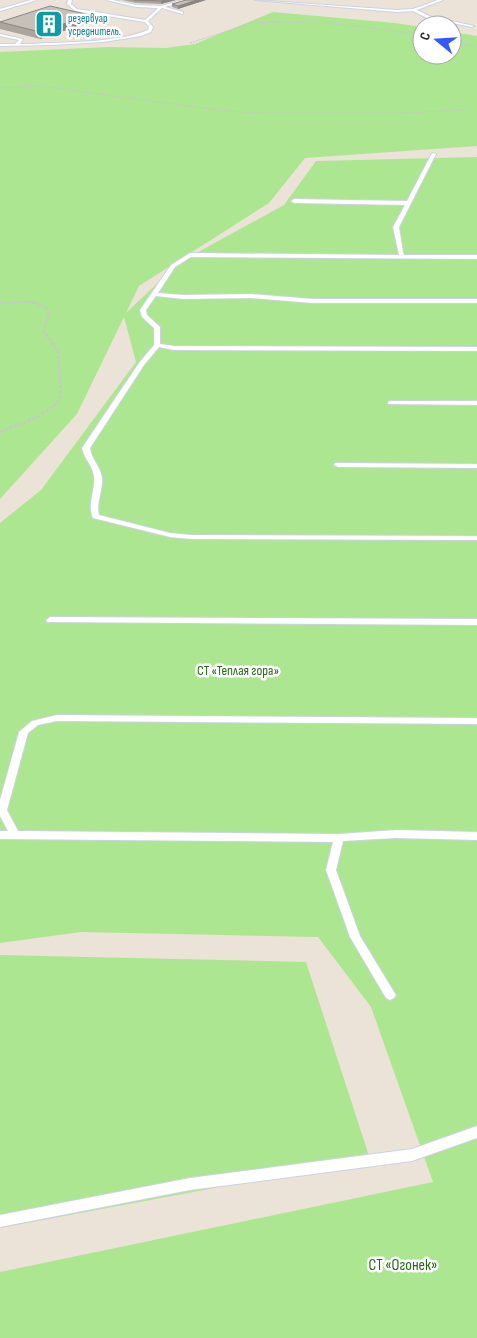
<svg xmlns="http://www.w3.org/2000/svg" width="477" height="1338" viewBox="0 0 477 1338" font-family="'Sofia Sans Condensed',sans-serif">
<rect width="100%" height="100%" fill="#ece3d8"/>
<g fill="#ade690">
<polygon points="273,12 395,23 422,27 422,55 452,55 452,32 477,36 477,146 305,158 269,203 139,286 126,313 180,262 284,205 316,161 477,157 477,1338 0,1338 0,1272 433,1182 371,1007 318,937 81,932 0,943 0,523 41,490 136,362 124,317 77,414 0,499 0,52 108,47 166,48 195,44"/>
<polygon points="0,955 306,962 370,1159 0,1228"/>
</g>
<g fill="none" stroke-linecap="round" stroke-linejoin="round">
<defs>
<g id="service">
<polygon points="31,0 37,0 0,11 0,9"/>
<path d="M68,0H72L71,4L77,9L145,20L158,8L136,7L106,0H113L136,5L161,6L183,0H189L165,7L183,12V14L162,8L148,21L153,27L151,32L141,36L103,42L53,45L0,46V44H15L19,40L0,36V34L23,39L20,44H30C64,42 118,43 148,30L149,27L145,22L75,11L67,4Z"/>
<polygon points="255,0 397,10 413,9 438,0 443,0 417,10 429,16 474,26 472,27 427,18 413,11 397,12"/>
<path d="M432,153L436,154L399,227L403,252L404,255H477V259L191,257L175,267L158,293L183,295L251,294L313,299H477V303H313L251,298L183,299L156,296L146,310L147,315L160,327V344L174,346L477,347V351L174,350L159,347L144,365L90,448C91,459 101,467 102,478C103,491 96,502 99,515L170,533L191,535L477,536V540L191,539L170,537L93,518C87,504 95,492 94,478C94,467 84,459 82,448L139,363L154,345V328L142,317L140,310L171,265L190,253L399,255L393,227L405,205L294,203L291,201L294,199L407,201Z"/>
<polygon points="390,401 477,401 477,405 388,404 388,402"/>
<polygon points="335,463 477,464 477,468 338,467 334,465"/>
<polygon points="50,617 477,619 477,625 47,622 46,620"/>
<polygon points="57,715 477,718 477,724 57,721 38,725 28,733 7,810 18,831 339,834 396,830 477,832 477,840 396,838 343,841 336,870 360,936 394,992 396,995 394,998 390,1000 386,998 350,937 326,870 333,842 0,839 0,831 8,831 0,816 0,800 19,732 32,721"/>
<polygon points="477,1126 477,1138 412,1161 190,1190 0,1227 0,1215 190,1178 412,1149"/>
</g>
</defs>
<use href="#service" stroke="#cdd1e2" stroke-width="2"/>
<g stroke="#c7c7c7" stroke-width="1" stroke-dasharray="2 1" stroke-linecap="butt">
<path d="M254,23C311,20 366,26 422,36"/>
<polyline points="452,42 477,47"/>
<polyline points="190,43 277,15"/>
<polyline points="0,88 40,86 225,111 258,113 401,113 465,110"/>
</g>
<polyline stroke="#c7c7c7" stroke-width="2" stroke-dasharray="2.5 1" stroke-linecap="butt" points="0,303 33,302 47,308 49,316 43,331 46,336"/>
<polyline stroke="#c7c7c7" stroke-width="2.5" stroke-dasharray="3 2" stroke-linecap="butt" points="0,432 38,417 57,403 61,395 58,351 46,334"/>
<use href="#service" fill="#fff" fill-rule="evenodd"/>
</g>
<g fill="#aba59e">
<polygon points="122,0 176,0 161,4 136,3"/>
<polygon points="186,0 206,0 178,9 172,7 172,4"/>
<polygon points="90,15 90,22 40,39 0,29 0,22"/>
</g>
<g fill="#8b8681">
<polygon points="166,0 176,0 161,4 161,1"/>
<polygon points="197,0 206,0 178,9 178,6"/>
<polygon points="90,15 90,22 40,39 40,32"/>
</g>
<g fill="#c7c0b8" stroke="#8b8681">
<polygon points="134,0 166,0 161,1"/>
<polygon points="186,0 197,0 178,6 172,4"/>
<polygon points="50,6 90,15 40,32 0,22"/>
</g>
<defs>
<symbol id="building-square" viewBox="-11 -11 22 22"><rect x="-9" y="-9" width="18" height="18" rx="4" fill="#0f9aa8" stroke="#fff"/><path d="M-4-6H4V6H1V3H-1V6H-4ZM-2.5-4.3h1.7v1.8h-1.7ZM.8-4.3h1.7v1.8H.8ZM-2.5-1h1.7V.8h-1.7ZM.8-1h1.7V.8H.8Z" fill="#fff"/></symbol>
</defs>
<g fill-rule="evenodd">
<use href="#building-square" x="33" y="8" width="32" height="32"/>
</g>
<g text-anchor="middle" stroke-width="5" stroke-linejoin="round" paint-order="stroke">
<g font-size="11" fill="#0d838f" stroke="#fff" text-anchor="start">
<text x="68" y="22">резервуар<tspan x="68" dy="13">усреднитель.</tspan></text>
</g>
<g font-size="14" fill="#256815" stroke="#fff">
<text x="238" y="675">СТ «Теплая гора»</text>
</g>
<g font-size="16" fill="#256815" stroke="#fff">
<text x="403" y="1270">СТ «Огонек»</text>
</g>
</g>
<g transform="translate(437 40) rotate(288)"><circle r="24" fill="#ffffff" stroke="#a9a9a9"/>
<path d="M0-4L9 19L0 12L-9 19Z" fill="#3257ff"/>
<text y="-8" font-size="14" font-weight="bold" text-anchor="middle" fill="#282828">С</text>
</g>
</svg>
